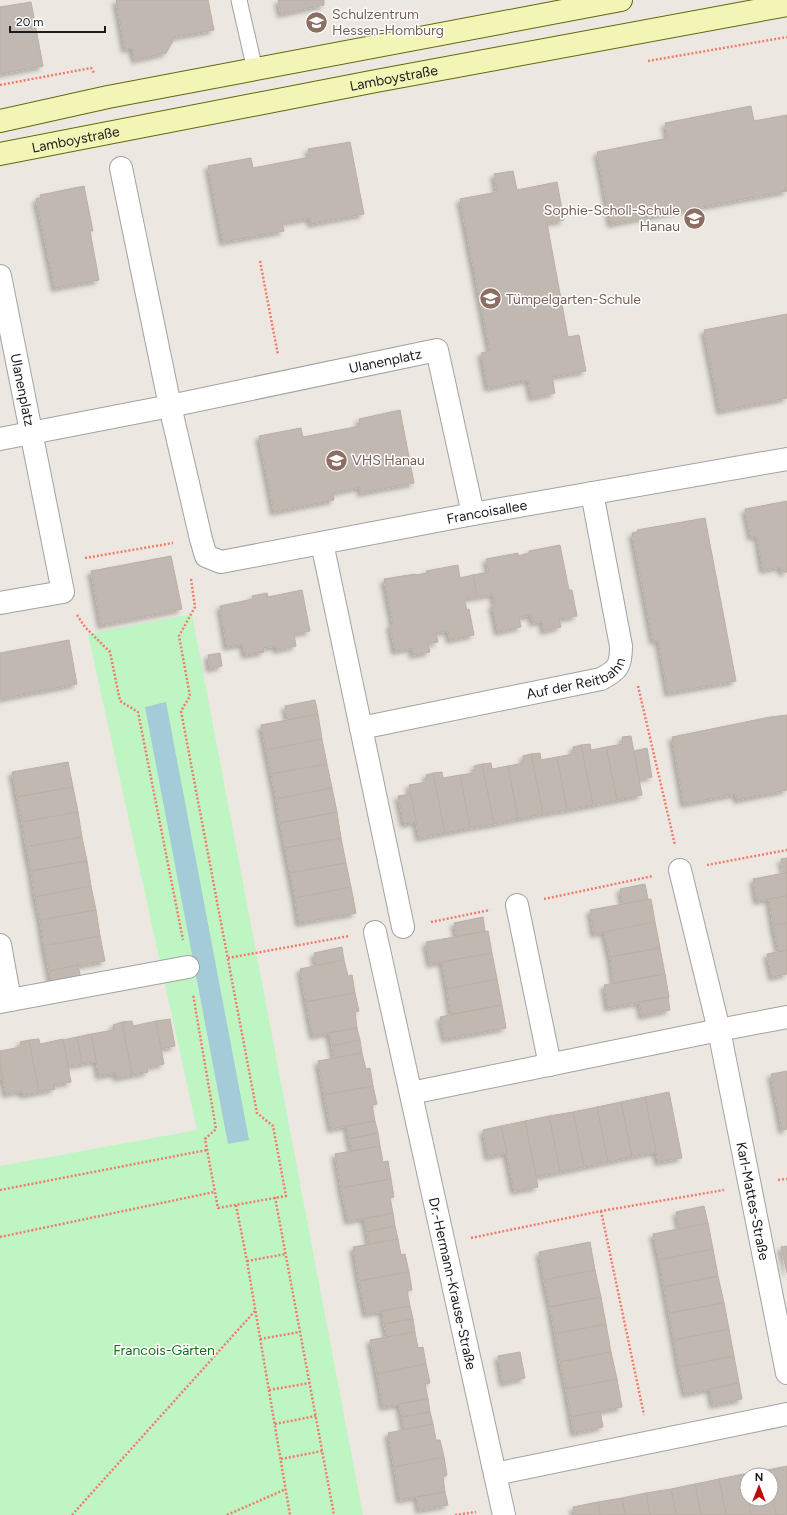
<svg xmlns="http://www.w3.org/2000/svg" width="787" height="1515" viewBox="0 0 787 1515" font-family="Figtree,sans-serif">
<defs>
<filter id="shadow"><feDropShadow dx="-3.5" dy="3.5" stdDeviation="2" flood-color="#0004"/></filter>
</defs>
<rect width="100%" height="100%" fill="#ece8e1"/>
<polygon fill="#bff5c3" points="192,614 363,1515 0,1515 0,1166 197,1130 88,634"/>
<polygon fill="#a3ccd8" points="166,702 249,1140 228,1144 145,707"/>
<g fill="#c0b8b1" stroke="#bdafa4" filter="url(#shadow)">
<polygon points="116,0 208,0 214,30 175,37 166,53 135,60 132,48 125,49"/>
<polygon points="278,0 324,0 324,5 281,14"/>
<polygon points="31,2 43,66 0,74 0,7"/>
<polygon points="751,106 754,121 787,115 787,191 611,224 597,152 668,138 665,123"/>
<polygon points="350,142 364,214 311,224 310,218 282,223 284,231 223,242 208,166 251,158 253,168 310,157 308,149"/>
<polygon points="513,171 517,190 557,182 564,220 547,223 568,337 579,335 586,371 552,377 555,393 532,398 528,380 488,388 481,353 490,351 460,199 497,192 494,174"/>
<polygon points="84,186 93,231 90,231 99,280 55,288 36,199 41,198 40,195"/>
<polygon points="787,314 787,398 720,411 704,330"/>
<polygon points="400,410 414,483 361,493 360,487 333,493 334,500 274,512 259,436 301,428 303,437 360,426 359,419"/>
<polygon points="787,501 787,572 782,572 781,567 763,570 757,536 751,537 745,509"/>
<polygon points="705,518 736,681 668,693 658,640 653,641 632,533 638,532 637,530"/>
<polygon points="560,545 569,590 572,590 577,616 559,619 561,627 544,631 542,621 533,623 531,615 519,617 521,627 498,632 492,605 495,605 493,594 477,597 473,575 489,572 486,559 518,553 518,556 529,553 529,551"/>
<polygon points="171,556 182,609 101,625 91,571"/>
<polygon points="458,565 460,578 473,575 477,597 464,599 467,610 469,609 474,635 450,640 448,631 436,633 438,642 428,643 430,652 413,655 412,648 395,651 390,625 393,624 384,579 415,574 416,575 427,573 426,571"/>
<polygon points="302,590 310,631 294,634 296,646 277,650 276,646 263,648 264,652 245,655 243,644 227,647 220,606 253,599 252,596 267,593 268,597"/>
<polygon points="69,640 77,684 0,699 0,653"/>
<polygon points="220,653 222,666 210,669 208,655"/>
<polygon points="315,700 318,714 288,720 285,706"/>
<polygon points="318,714 322,739 266,750 261,725"/>
<polygon points="787,715 787,790 737,800 736,794 684,804 672,737 770,717"/>
<polygon points="631,736 642,795 617,800 606,747 623,744 622,737"/>
<polygon points="322,739 327,764 271,774 266,750"/>
<polygon points="590,744 591,750 606,747 617,800 593,805 581,745"/>
<polygon points="581,745 593,805 567,810 557,757 574,754 573,747"/>
<polygon points="647,748 652,777 639,779 634,751"/>
<polygon points="540,753 541,760 557,757 567,810 543,814 531,754"/>
<polygon points="531,754 543,814 518,819 508,766 524,763 523,756"/>
<polygon points="68,762 73,787 17,797 12,772"/>
<polygon points="491,763 492,769 508,766 518,819 494,824 482,764"/>
<polygon points="327,764 332,788 276,799 271,774"/>
<polygon points="482,764 494,824 470,828 460,775 475,773 474,766"/>
<polygon points="442,772 443,778 460,775 470,828 445,833 433,773"/>
<polygon points="433,773 445,833 419,838 409,785 427,782 426,775"/>
<polygon points="73,787 78,812 22,822 17,797"/>
<polygon points="332,788 337,812 280,823 276,799"/>
<polygon points="411,794 416,822 404,824 398,796"/>
<polygon points="78,812 82,837 26,847 22,822"/>
<polygon points="337,812 341,838 285,848 280,823"/>
<polygon points="82,837 87,861 31,871 26,847"/>
<polygon points="341,838 346,863 290,873 285,848"/>
<polygon points="787,858 787,873 784,873 781,859"/>
<polygon points="87,861 91,886 35,897 31,871"/>
<polygon points="346,863 351,887 295,898 290,873"/>
<polygon points="784,873 787,873 787,896 757,901 753,879"/>
<polygon points="645,884 648,899 623,904 620,889"/>
<polygon points="91,886 96,910 40,920 35,897"/>
<polygon points="351,887 356,913 299,923 295,898"/>
<polygon points="787,896 787,923 773,925 769,899"/>
<polygon points="651,899 655,922 594,934 590,910"/>
<polygon points="96,910 100,936 44,946 40,920"/>
<polygon points="483,917 485,931 457,936 454,923"/>
<polygon points="655,922 660,948 610,957 604,932"/>
<polygon points="787,923 787,950 779,952 773,925"/>
<polygon points="488,931 492,953 430,964 426,942"/>
<polygon points="100,936 105,961 49,971 44,946"/>
<polygon points="342,947 344,960 316,965 314,953"/>
<polygon points="660,948 665,974 614,983 610,957"/>
<polygon points="787,950 787,974 772,977 767,954"/>
<polygon points="492,953 497,979 447,989 442,962"/>
<polygon points="344,960 348,976 352,975 355,993 306,1002 300,969"/>
<polygon points="78,965 81,979 52,984 49,971"/>
<polygon points="665,974 669,997 608,1008 604,985"/>
<polygon points="497,979 502,1005 451,1014 447,989"/>
<polygon points="355,993 359,1011 355,1012 357,1028 313,1036 306,1002"/>
<polygon points="668,997 670,1010 642,1016 639,1002"/>
<polygon points="502,1005 506,1028 445,1039 440,1017"/>
<polygon points="170,1019 175,1046 161,1049 156,1021"/>
<polygon points="132,1021 133,1026 156,1021 164,1064 147,1067 148,1072 132,1075 122,1022"/>
<polygon points="122,1022 132,1075 117,1078 116,1073 99,1076 91,1034 114,1030 113,1025"/>
<polygon points="357,1028 360,1040 332,1046 329,1033"/>
<polygon points="91,1034 96,1061 82,1064 77,1037"/>
<polygon points="77,1037 82,1064 68,1066 63,1040"/>
<polygon points="39,1039 40,1044 63,1039 71,1082 54,1085 55,1089 39,1092 29,1040"/>
<polygon points="29,1040 39,1092 23,1095 22,1091 6,1094 0,1064 0,1051 21,1047 20,1042"/>
<polygon points="360,1040 362,1053 334,1058 332,1046"/>
<polygon points="362,1053 366,1069 370,1068 373,1086 324,1095 318,1061"/>
<polygon points="0,1064 3,1079 0,1079"/>
<polygon points="787,1071 787,1129 782,1130 771,1074"/>
<polygon points="373,1086 377,1104 372,1105 375,1121 331,1129 324,1095"/>
<polygon points="669,1092 682,1158 658,1162 645,1097"/>
<polygon points="645,1097 656,1152 632,1157 621,1102"/>
<polygon points="621,1102 632,1157 608,1162 597,1107"/>
<polygon points="597,1107 608,1162 584,1167 573,1112"/>
<polygon points="573,1112 584,1167 560,1172 549,1116"/>
<polygon points="549,1116 560,1172 536,1177 525,1121"/>
<polygon points="375,1121 378,1133 349,1139 347,1126"/>
<polygon points="525,1121 538,1187 514,1191 501,1126"/>
<polygon points="501,1126 507,1153 488,1157 483,1130"/>
<polygon points="378,1133 380,1146 352,1151 349,1139"/>
<polygon points="380,1146 383,1162 388,1161 391,1179 341,1188 335,1154"/>
<polygon points="391,1179 394,1197 390,1198 393,1213 348,1221 341,1188"/>
<polygon points="704,1206 708,1223 680,1229 676,1212"/>
<polygon points="393,1213 395,1226 367,1232 364,1219"/>
<polygon points="708,1223 713,1249 659,1260 653,1234"/>
<polygon points="395,1226 398,1239 369,1244 367,1232"/>
<polygon points="398,1239 401,1255 405,1254 409,1272 359,1281 353,1247"/>
<polygon points="590,1242 595,1270 544,1280 539,1252"/>
<polygon points="787,1246 787,1273 781,1247"/>
<polygon points="713,1249 718,1276 664,1287 659,1260"/>
<polygon points="595,1270 601,1297 550,1307 544,1280"/>
<polygon points="409,1272 412,1290 407,1291 410,1306 366,1314 359,1281"/>
<polygon points="718,1276 724,1303 669,1313 664,1287"/>
<polygon points="601,1297 606,1324 555,1334 550,1307"/>
<polygon points="724,1303 729,1329 674,1340 669,1313"/>
<polygon points="410,1306 413,1319 384,1324 382,1311"/>
<polygon points="413,1319 415,1332 387,1337 384,1324"/>
<polygon points="606,1324 611,1352 560,1362 555,1334"/>
<polygon points="729,1329 734,1356 679,1367 674,1340"/>
<polygon points="415,1332 418,1348 423,1347 426,1364 377,1374 370,1340"/>
<polygon points="520,1352 525,1378 503,1383 498,1356"/>
<polygon points="611,1352 617,1379 566,1389 560,1362"/>
<polygon points="734,1356 739,1383 685,1394 679,1367"/>
<polygon points="426,1364 430,1383 425,1384 428,1399 383,1407 377,1374"/>
<polygon points="617,1379 622,1407 571,1417 566,1389"/>
<polygon points="739,1383 742,1399 713,1405 710,1389"/>
<polygon points="428,1399 430,1412 402,1417 399,1404"/>
<polygon points="600,1411 603,1427 574,1433 571,1417"/>
<polygon points="430,1412 433,1424 404,1430 402,1417"/>
<polygon points="433,1424 436,1440 440,1440 444,1457 394,1467 388,1433"/>
<polygon points="444,1457 447,1475 443,1477 445,1492 400,1500 394,1467"/>
<polygon points="787,1466 787,1515 776,1515 771,1487 771,1475 769,1475 768,1470"/>
<polygon points="768,1470 769,1475 747,1475 747,1493 744,1474"/>
<polygon points="744,1474 747,1499 748,1499 751,1515 726,1515 719,1479"/>
<polygon points="719,1479 726,1515 701,1515 695,1484"/>
<polygon points="695,1484 701,1515 676,1515 671,1489"/>
<polygon points="771,1487 776,1515 751,1515 748,1499 771,1499"/>
<polygon points="671,1489 676,1515 650,1515 646,1493"/>
<polygon points="445,1492 448,1505 419,1510 417,1497"/>
<polygon points="646,1493 650,1515 625,1515 622,1498"/>
<polygon points="622,1498 625,1515 600,1515 598,1502"/>
<polygon points="598,1502 600,1515 575,1515 573,1507"/>
</g>
<g fill="none" stroke-linecap="round" stroke-linejoin="round">
<defs>
<polyline id="lane" points="239,0 255,70"/>
<g id="street">
<path id="s1" d="M121,168L170,406L201,539L206,556L221,562L473,514L787,459"/>
<path id="s2" d="M0,276L63,592L0,603"/>
<path id="s3" d="M0,439L170,406L437,350L473,514"/>
<polyline points="322,543 403,927"/>
<path id="s4" d="M361,728L601,679C618,670 621,666 621,646L592,493"/>
<path id="s5" d="M680,870L719,1030L787,1373"/>
<polyline points="517,905 550,1065"/>
<path id="s6" d="M375,932L504,1515"/>
<polyline points="0,945 10,1000"/>
<polyline points="0,1002 188,967"/>
<polyline points="411,1093 719,1030 787,1017"/>
<polyline points="495,1474 787,1414"/>
</g>
<g id="secondary">
<polyline points="0,121 108,97 621,0"/>
<path id="s7" d="M0,154L376,81L787,5"/>
</g>
</defs>
<use href="#lane" stroke="#a2a2a2" stroke-width="17"/>
<use href="#street" stroke="#a2a2a2" stroke-width="24"/>
<use href="#secondary" stroke="#5f690b" stroke-width="24"/>
<g stroke="#f17b6d" stroke-width="2.5" stroke-dasharray="2 2" stroke-linecap="butt">
<polyline points="648,61 787,37"/>
<polyline points="0,85 91,68 94,73"/>
<polyline points="260,261 278,355"/>
<polyline points="85,558 173,543"/>
<polyline points="191,579 195,607 179,636 190,696 181,711 257,1113 273,1126 286,1196 218,1208 205,1139 216,1129 193,994"/>
<polyline points="77,615 85,627 110,652 120,701 138,712 183,940"/>
<polyline points="638,686 675,845"/>
<polyline points="707,865 787,850"/>
<polyline points="544,899 653,876"/>
<polyline points="431,922 490,910"/>
<polyline points="228,958 349,936"/>
<polyline points="778,1180 787,1179"/>
<polyline points="0,1190 207,1150"/>
<polyline points="275,1197 334,1515"/>
<polyline points="236,1205 247,1261 290,1515"/>
<polyline points="601,1211 644,1415"/>
<polyline points="0,1237 214,1192"/>
<polyline points="471,1238 601,1211 724,1190"/>
<polyline points="247,1261 286,1254"/>
<polyline points="260,1339 300,1332"/>
<polyline points="269,1390 310,1383"/>
<polyline points="275,1424 316,1416"/>
<polyline points="281,1459 322,1451"/>
<polyline points="72,1515 255,1311"/>
<polyline points="227,1515 286,1489"/>
<polyline points="455,1515 476,1512"/>
</g>
<use href="#lane" stroke="#fff" stroke-width="15"/>
<use href="#street" stroke="#fff" stroke-width="22"/>
<use href="#secondary" stroke="#f2f5b6" stroke-width="22"/>
</g>
<defs>
<symbol id="school-disc" viewBox="-11 -11 22 22"><circle r="9.5" fill="#8d6e63" stroke="#fff"/><path d="M0-5L7-2L0 1L-7-2ZM-4 1L0 2.5L4 1V4Q0 6-4 4Z" fill="#fff"/></symbol>
</defs>
<g fill-rule="evenodd">
<use href="#school-disc" x="304" y="10" width="25" height="25"/>
<use href="#school-disc" x="682" y="206" width="25" height="25"/>
<use href="#school-disc" x="478" y="286" width="25" height="25"/>
<use href="#school-disc" x="324" y="448" width="25" height="25"/>
</g>
<g text-anchor="middle" stroke-width="3" stroke-linejoin="round" paint-order="stroke">
<g font-size="14" fill="#785e54" stroke="#fff" text-anchor="start">
<text x="332" y="19">Schulzentrum<tspan x="332" dy="16">Hessen-Homburg</tspan></text>
<text x="680" y="215" text-anchor="end">Sophie-Scholl-Schule<tspan x="680" dy="16">Hanau</tspan></text>
<text x="506" y="304">Tümpelgarten-Schule</text>
<text x="352" y="465">VHS Hanau</text>
</g>
<g font-size="14" fill="#1b1b1b" stroke="#fff">
<text dy="5" stroke="none"><textPath href="#s7" startOffset="401">Lamboystraße</textPath></text>
<text dy="5" stroke="none"><textPath href="#s7" startOffset="77">Lamboystraße</textPath></text>
<text dy="5" stroke="none"><textPath href="#s3" startOffset="393">Ulanenplatz</textPath></text>
<text dy="5" stroke="none"><textPath href="#s2" startOffset="116">Ulanenplatz</textPath></text>
<text dy="5" stroke="none"><textPath href="#s1" startOffset="684">Francoisallee</textPath></text>
<text dy="5" stroke="none"><textPath href="#s4" startOffset="222">Auf der Reitbahn</textPath></text>
<text dy="5" stroke="none"><textPath href="#s5" startOffset="339">Karl-Mattes-Straße</textPath></text>
<text dy="5" stroke="none"><textPath href="#s6" startOffset="360">Dr.-Hermann-Krause-Straße</textPath></text>
</g>
<g font-size="14" fill="#117119" stroke="#fff">
<text x="164" y="1355">Francois-Gärten</text>
</g>
</g>
<g transform="translate(759 1487)"><circle r="19" fill="#ffffff" stroke="#a4a4a4"/>
<path d="M0-3L7 15L0 10L-7 15Z" fill="#bb0c0b"/>
<text y="-6" font-size="11" font-weight="bold" text-anchor="middle" fill="#1b1b1b">N</text>
</g>
<path d="M10 26v6h95v-6" fill="none" stroke="#1b1b1b" stroke-width="2"/>
<text x="16" y="26" font-size="12" fill="#1b1b1b" stroke="#ffffff" stroke-width="3" paint-order="stroke">20 m</text>
</svg>
